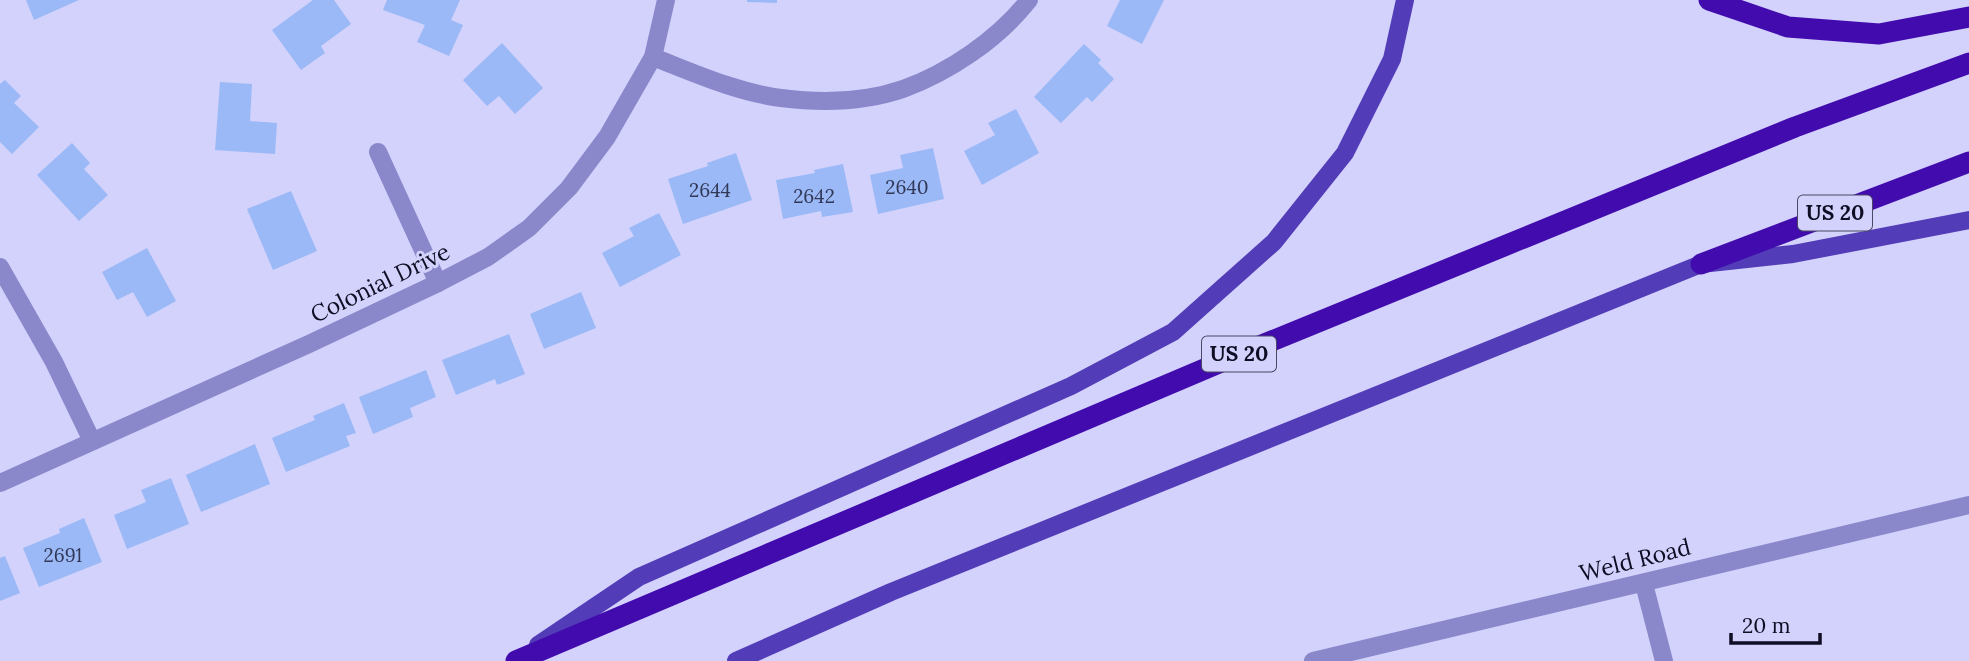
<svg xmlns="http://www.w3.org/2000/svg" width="1969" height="661" viewBox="0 0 1969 661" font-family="Lora,serif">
<rect width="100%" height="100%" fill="#d2d2fc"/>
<g fill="#9bb9f6">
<polygon points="26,0 79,0 34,20"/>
<polygon points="313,0 334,0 351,24 321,46 325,53 301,70 272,30"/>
<polygon points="387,0 460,0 451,20 463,25 449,56 417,42 425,25 383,10"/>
<polygon points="747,0 777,0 777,3 747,2"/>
<polygon points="1120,0 1164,0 1142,44 1107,26"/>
<polygon points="502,43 543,88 515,114 499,96 487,106 463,80"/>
<polygon points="1084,44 1101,60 1098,63 1114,79 1092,102 1087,97 1061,123 1034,97"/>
<polygon points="5,80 21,96 14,103 39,127 12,154 0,142 0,84"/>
<polygon points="220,82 252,84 250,121 277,123 275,154 215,150"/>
<polygon points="1016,109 1039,153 982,185 964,151 995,135 988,123"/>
<polygon points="72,143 90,163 84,169 108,195 79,221 37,175"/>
<polygon points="933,148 944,199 878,214 870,175 903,168 900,155"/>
<polygon points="736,153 752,200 683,224 668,179 708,166 707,163"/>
<polygon points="843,164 853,212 822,217 821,211 783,219 776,180 815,173 814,170"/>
<polygon points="291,191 317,251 273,270 247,209"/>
<polygon points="659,213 681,255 620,287 602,253 634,236 629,228"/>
<polygon points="147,248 176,301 147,317 133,292 117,300 102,272"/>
<polygon points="581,292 596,328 544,349 530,314"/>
<polygon points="509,334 525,374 497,385 495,379 456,395 442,360"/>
<polygon points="426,370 436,397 410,408 413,417 373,434 359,397"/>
<polygon points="344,403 356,433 346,436 350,446 286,472 272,438 315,420 313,416"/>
<polygon points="255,444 270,484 201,512 186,475"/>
<polygon points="171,478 189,524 127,549 114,515 146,502 141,490"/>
<polygon points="84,518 102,562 39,587 23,548 60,533 59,529"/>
<polygon points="5,556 20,593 0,601 0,558"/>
</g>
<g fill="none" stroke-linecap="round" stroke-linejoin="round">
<g stroke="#8a88ca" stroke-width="18">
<path d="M653,57C694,73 736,92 781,98C820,103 865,102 903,89C950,72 998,39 1029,0"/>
<polyline points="378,152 438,283"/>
<polyline points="0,267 54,362 92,441"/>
<polyline points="0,483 309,344 438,283 488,257 529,228 569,188 607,137 653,57 666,0"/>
<polyline points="1644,584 1664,661"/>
<polyline points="1313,661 1969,505"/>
</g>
<g stroke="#523cb7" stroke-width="18">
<polyline points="538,645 639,577 1071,386 1173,332 1274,242 1345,153 1392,59 1405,0"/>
<polyline points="736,661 891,592 1701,264 1793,254 1969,220"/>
</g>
<g stroke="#420bae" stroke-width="21">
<polyline points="1709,0 1788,27 1879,34 1969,17"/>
<polyline points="1701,264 1969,162"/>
<polyline points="516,661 1240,354 1795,127 1969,63"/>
</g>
</g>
<g text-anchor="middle" stroke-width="6" stroke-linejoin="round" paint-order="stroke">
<g font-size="19" fill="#323858">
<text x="907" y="194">2640</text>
<text x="710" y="197">2644</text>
<text x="814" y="203">2642</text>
<text x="63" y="562">2691</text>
</g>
<g fill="#d2d2fc" stroke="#4a4865" stroke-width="2">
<rect x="1798" y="195.5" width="74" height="35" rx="5"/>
<rect x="1202" y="336.5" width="74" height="35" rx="5"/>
</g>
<g font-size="21" font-weight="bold" fill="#0f0d24">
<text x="1835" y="220">US 20</text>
<text x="1239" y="361">US 20</text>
</g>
<g font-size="23" fill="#0f0d24" stroke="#d2d2fc">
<text transform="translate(380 283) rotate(-26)" y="8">Colonial Drive</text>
<text transform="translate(1635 560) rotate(-14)" y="8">Weld Road</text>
</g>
</g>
<path d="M1731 633v10h89v-10" fill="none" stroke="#0f0d24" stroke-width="3.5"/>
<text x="1742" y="633" font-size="21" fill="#0f0d24" stroke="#d2d2fc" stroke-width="5" paint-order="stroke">20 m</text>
</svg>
